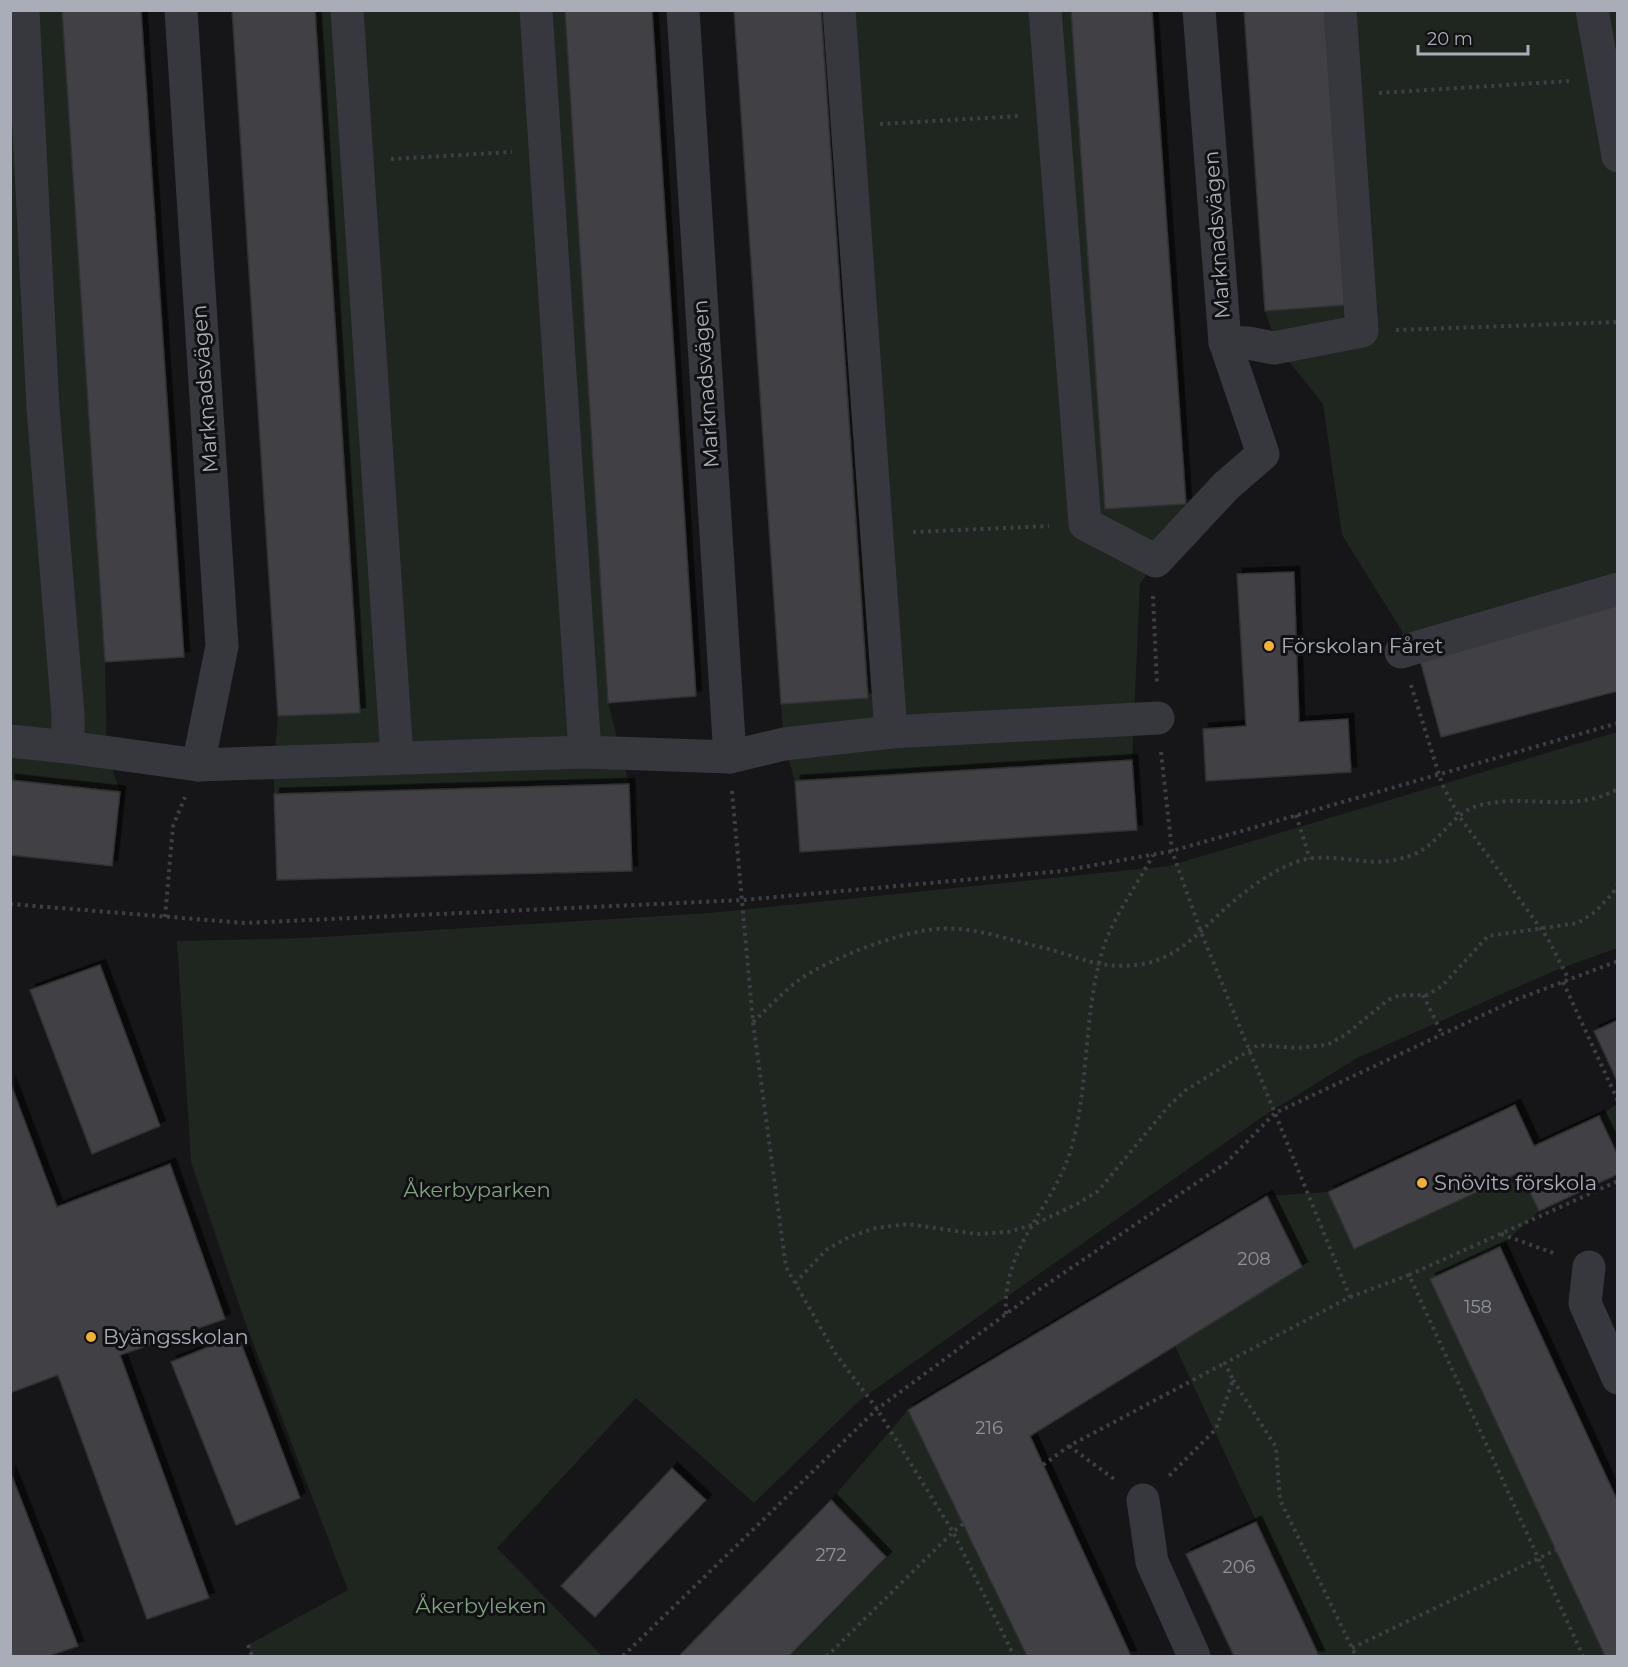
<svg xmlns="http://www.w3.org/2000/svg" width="1628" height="1667" viewBox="0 0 1628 1667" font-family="Montserrat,sans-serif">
<defs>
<filter id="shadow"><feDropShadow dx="5.5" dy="-5.5" stdDeviation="0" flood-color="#0009"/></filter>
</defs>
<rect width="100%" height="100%" fill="#161618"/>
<g fill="#1e261f">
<polygon points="11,11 62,11 105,662 107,754 120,792 11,780"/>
<polygon points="315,11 565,11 608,702 629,784 274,794 274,762 278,716 360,713"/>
<polygon points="821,11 1071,11 1105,509 1186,504 1140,585 1132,760 795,781 784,744 781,704 868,698"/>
<polygon points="1325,11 1617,11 1617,605 1420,660 1342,535 1323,404 1278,348 1265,311 1345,305"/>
<polygon points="1617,732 1617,948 1554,971 1357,1058 1262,1117 860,1400 754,1503 636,1398 497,1548 602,1656 252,1656 248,1645 348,1590 245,1322 191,1162 177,941 305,938 710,913 1169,866"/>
<polygon points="1617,1104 1617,1156 1599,1116"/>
<polygon points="1520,1172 1539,1211 1500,1247 1430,1280 1605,1656 1319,1656 1175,1346 1302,1267 1267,1196 1328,1192 1355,1249"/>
<polygon points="908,1410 1027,1656 789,1656 886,1557 831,1500"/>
</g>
<g fill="#404145" stroke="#303034" stroke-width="1.5" filter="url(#shadow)">
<polygon points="62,10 141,10 184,657 105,662"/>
<polygon points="232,10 315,10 360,713 278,716"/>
<polygon points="565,10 652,10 696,696 608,703"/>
<polygon points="734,10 821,10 868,698 781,704"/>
<polygon points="1071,10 1152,10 1186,504 1105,509"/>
<polygon points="1244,10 1325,10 1346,305 1265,311"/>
<polygon points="1294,572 1299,722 1348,719 1351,772 1206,781 1203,729 1246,726 1237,574"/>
<polygon points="1618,605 1618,691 1441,737 1420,660"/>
<polygon points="1132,760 1137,830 800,852 795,781"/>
<polygon points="10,780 120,792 112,866 10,855"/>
<polygon points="629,784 632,871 277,880 274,794"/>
<polygon points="100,965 160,1126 92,1154 30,990"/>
<polygon points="1618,1020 1618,1083 1594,1031"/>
<polygon points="10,1082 57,1207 170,1164 225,1319 120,1355 209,1598 147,1619 58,1375 10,1393"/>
<polygon points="1515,1105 1534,1146 1599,1116 1618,1156 1618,1174 1539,1211 1520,1172 1354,1249 1328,1192"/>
<polygon points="1267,1196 1302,1267 1030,1436 1131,1656 1027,1656 908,1410"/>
<polygon points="1500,1247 1618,1502 1618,1656 1605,1656 1430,1279"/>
<polygon points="238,1335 300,1498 236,1525 171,1362"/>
<polygon points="672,1468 706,1500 595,1617 561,1586"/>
<polygon points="10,1471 78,1646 49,1656 10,1656"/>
<polygon points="831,1500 886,1557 789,1656 679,1656"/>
<polygon points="1256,1522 1319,1656 1234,1656 1186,1554"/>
</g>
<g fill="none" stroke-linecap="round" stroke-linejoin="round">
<g stroke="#3d3f44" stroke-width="4" stroke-dasharray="3 4.5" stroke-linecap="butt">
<polyline points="1379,93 1569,81"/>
<polyline points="880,124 1020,116"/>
<polyline points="391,159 512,152"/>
<polyline points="1396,330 1618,322"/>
<polyline points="913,532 1049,526"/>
<polyline points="1153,596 1157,684"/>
<polyline points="1411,685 1442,784 1459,816 1547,937 1569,980"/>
<polyline points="1161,752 1172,851 1201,932 1350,1297 1225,1363 1233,1380 1216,1429 1168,1477"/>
<polyline points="732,791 753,1022 786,1267 835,1353 877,1409 953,1532 827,1656"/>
<polyline points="1296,815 1310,859"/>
<polyline points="10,904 244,923 743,900 1062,871 1172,851 1618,723"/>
<polyline points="165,917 173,826 185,797"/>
<polyline points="1563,982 1618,1101"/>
<polyline points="1423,995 1442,1034"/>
<path d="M753,1022C768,1008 783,992 799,980C828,959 902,931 937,929C971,926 1007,939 1040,947C1080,956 1099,971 1142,964C1179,958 1202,929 1228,906C1249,888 1270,872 1296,862C1329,850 1363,867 1395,860C1403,858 1415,855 1422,850C1443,837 1454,813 1477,806C1527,792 1568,815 1618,789"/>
<polyline points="1501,1234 1556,1254"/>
<polyline points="1409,1275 1618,1181"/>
<polyline points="795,1283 826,1250 849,1237 876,1228 908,1224 976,1234 1008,1232 1035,1224 1077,1204 1098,1191 1167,1108 1186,1090 1258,1045 1297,1048 1327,1045 1345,1035 1388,1000 1400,995 1427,995 1442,986 1488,936 1578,923 1596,911 1613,893 1618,884"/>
<polyline points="1350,1297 1409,1275 1583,1656"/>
<path d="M1006,1314C1002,1243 1057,1206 1073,1142C1089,1080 1084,1014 1102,952C1112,918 1136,887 1153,855"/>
<polyline points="1233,1380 1276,1447 1280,1500 1356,1656"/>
<polyline points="1069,1446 1114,1479"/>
<polyline points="1043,1465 1069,1446 1225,1363"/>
<polyline points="963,1524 953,1532 1014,1656"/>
<polyline points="248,1645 252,1656"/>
<polyline points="1352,1648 1556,1550"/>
<polyline points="623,1656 877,1409 1040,1289 1226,1163 1275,1113 1515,1000 1618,961"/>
</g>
<g stroke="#37383d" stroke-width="33">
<polyline points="181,10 222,646 198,765"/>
<polyline points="347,10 397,757"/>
<polyline points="536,10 585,752 730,757 784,744 891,732 1158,718"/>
<polyline points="683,10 730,757"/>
<polyline points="839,10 891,732"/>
<polyline points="1045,10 1085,524 1156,561 1226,486 1263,454 1225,342 1199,10"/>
<polyline points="1592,10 1618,156"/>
<polyline points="1225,342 1248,343 1274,348 1362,331 1340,10"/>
<polyline points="1401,652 1618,589"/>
<polyline points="10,741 68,747 68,715 43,408 23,10"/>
<polyline points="68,747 198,765 585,752"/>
<polyline points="1589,1267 1585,1303 1618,1378"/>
<polyline points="1143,1500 1152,1562 1194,1656"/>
</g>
</g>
<g fill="#f2b134" stroke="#111113" stroke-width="2">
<circle cx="1269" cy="646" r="6"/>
<circle cx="1422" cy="1183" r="6"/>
<circle cx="91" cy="1337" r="6"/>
</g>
<g text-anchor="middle" stroke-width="6" stroke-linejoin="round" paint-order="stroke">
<g font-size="18" fill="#8e929b">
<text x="1254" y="1265">208</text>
<text x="1478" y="1313">158</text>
<text x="989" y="1434">216</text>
<text x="831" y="1561">272</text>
<text x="1239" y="1573">206</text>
</g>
<g font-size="21" fill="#a8adb8" stroke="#111113">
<text transform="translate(1217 235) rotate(-94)" y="7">Marknadsvägen</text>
<text transform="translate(706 384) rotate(-94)" y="7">Marknadsvägen</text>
<text transform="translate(205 389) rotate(-94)" y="7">Marknadsvägen</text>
</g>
<g font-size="21" fill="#a8adb8" stroke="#111113" text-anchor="start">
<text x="1281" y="653">Förskolan Fåret</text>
<text x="1434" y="1190">Snövits förskola</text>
<text x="103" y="1344">Byängsskolan</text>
</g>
<g font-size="21" fill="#7fa381" stroke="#111113">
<text x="477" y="1197">Åkerbyparken</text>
<text x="481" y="1613">Åkerbyleken</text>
</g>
</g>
<rect width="1628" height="1667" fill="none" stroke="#a8adb8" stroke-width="24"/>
<path d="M1418 45v9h110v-9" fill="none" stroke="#a8adb8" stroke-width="3"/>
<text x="1427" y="45" font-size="18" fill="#a8adb8" stroke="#111113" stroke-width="4.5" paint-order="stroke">20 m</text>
</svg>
